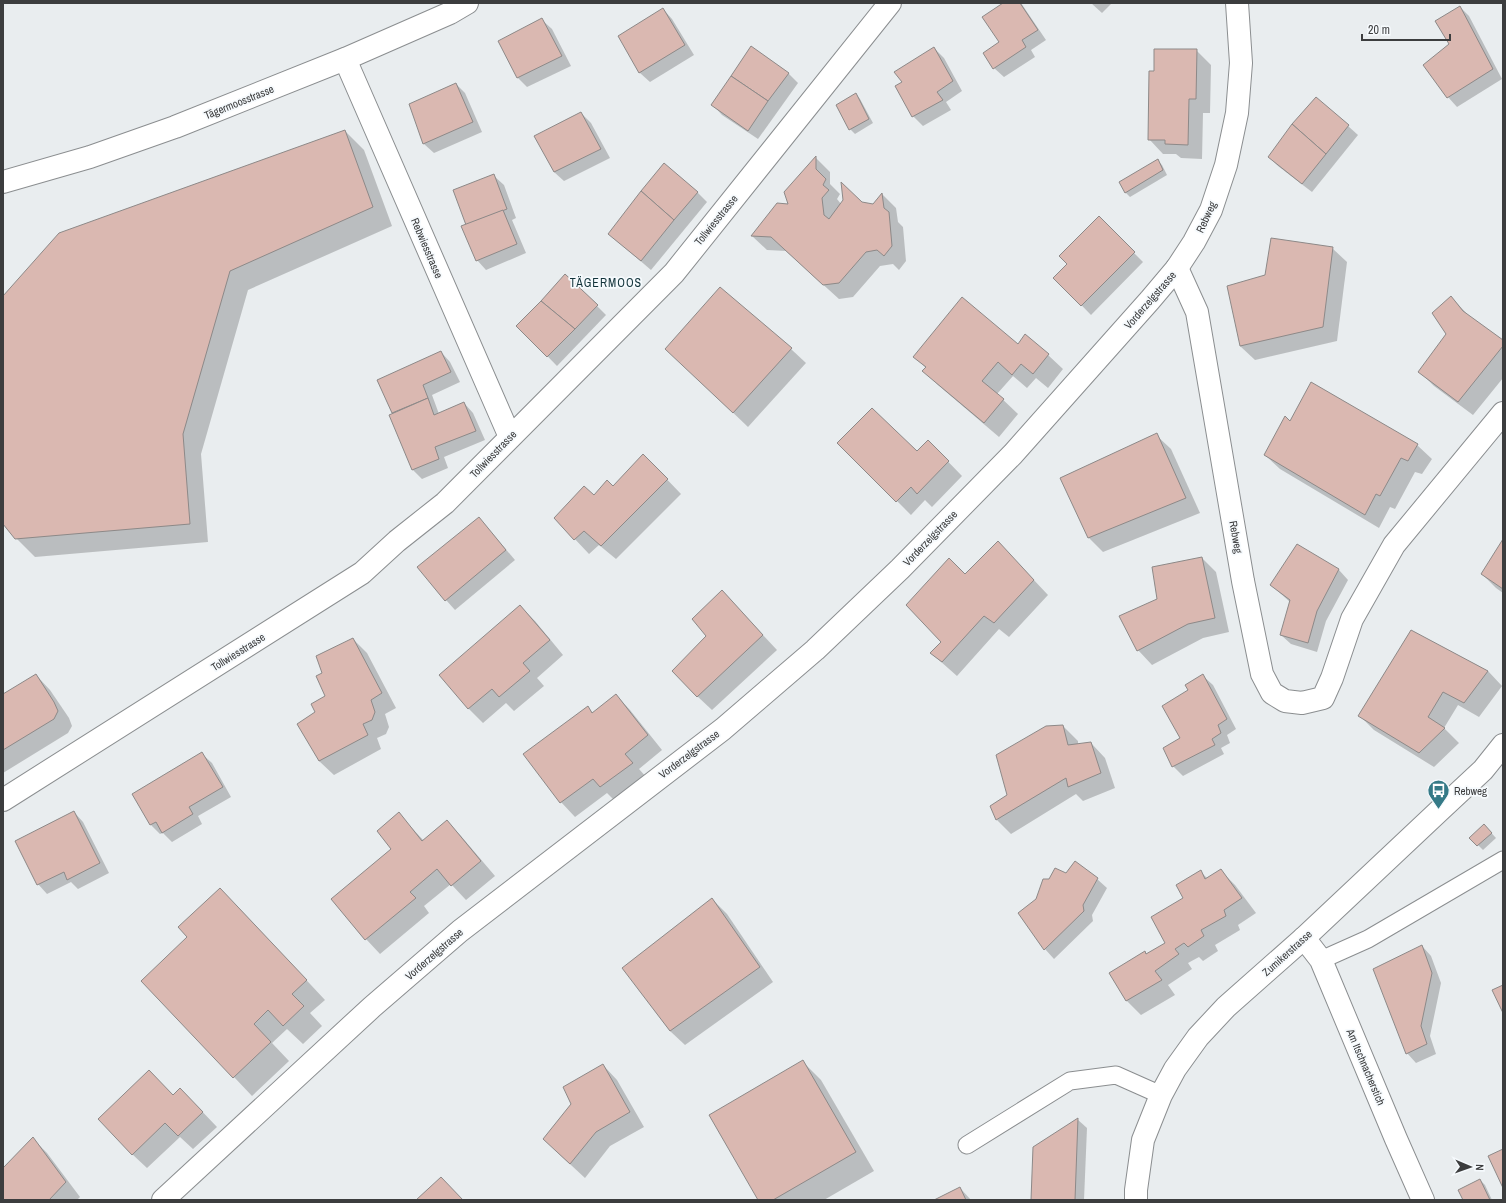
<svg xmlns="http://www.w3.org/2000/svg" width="1506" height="1203" viewBox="0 0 1506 1203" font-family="'Archivo Narrow',sans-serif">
<rect width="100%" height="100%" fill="#e9edef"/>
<g fill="#0003">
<polygon points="1005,3 1021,3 1046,40 1031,50 1035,57 1004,77 994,68 1000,42"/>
<polygon points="1091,3 1112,3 1102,13"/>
<polygon points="1460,7 1469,16 1502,79 1457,107 1448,97 1451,44"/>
<polygon points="663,9 672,19 694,55 650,82 640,73 620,37"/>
<polygon points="542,20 552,29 571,66 527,87 518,78 499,42"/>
<polygon points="934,48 944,58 962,91 946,102 951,110 923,126 913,116 904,83"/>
<polygon points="1196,50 1211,65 1210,113 1203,113 1202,159 1181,158 1176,154 1163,154 1149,139 1155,72"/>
<polygon points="788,73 798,83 758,139 722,115 713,105"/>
<polygon points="456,84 465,93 482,132 434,153 424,144 410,105"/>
<polygon points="856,94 860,99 873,123 855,134 850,129"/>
<polygon points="581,113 591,123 610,158 564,181 554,172 536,136"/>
<polygon points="1348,126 1358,135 1312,192 1278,166 1269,157"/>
<polygon points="345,131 364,150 392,226 248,290 201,454 208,542 35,557 16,538 3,523 3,297"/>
<polygon points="816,158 830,172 830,184 840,194 837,199 841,204 874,205 882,194 896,208 898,222 903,227 906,261 899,270 893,264 880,266 853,297 839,299 786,251 767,250 752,236 777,204 790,205 785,193"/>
<polygon points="1158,161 1162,165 1167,175 1130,197 1126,193 1121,183"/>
<polygon points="494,176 504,185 516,218 512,220 526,253 486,270 477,260"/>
<polygon points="697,192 707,202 651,270 609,234"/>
<polygon points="1099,218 1143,262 1091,315 1055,278 1069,264"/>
<polygon points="1332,248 1347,262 1337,341 1255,360 1240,346 1266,276"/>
<polygon points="720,289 791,349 806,363 748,427 681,363"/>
<polygon points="1451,297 1470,317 1503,341 1503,378 1473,415 1434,386 1420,372 1447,334"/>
<polygon points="597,306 606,315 557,366 518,326"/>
<polygon points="1026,336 1048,355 1063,369 1048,388 1036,378 1027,388 1013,376 997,394 1018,414 999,437 938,385 924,371 926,368 914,357 1018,345"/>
<polygon points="441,352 450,362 460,382 432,395 439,414 464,403 473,413 485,440 444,457 448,468 422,479 412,469 393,414 378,381"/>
<polygon points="1290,422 1417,445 1432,459 1422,474 1415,472 1395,509 1390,507 1379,528 1280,469 1265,455"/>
<polygon points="1156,435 1171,449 1200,513 1103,552 1089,538 1061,478"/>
<polygon points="928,441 962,476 932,507 925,500 911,515 839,443 917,453"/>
<polygon points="657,469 681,494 616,559 599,545 589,554 555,518 594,497"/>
<polygon points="479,518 515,560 455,610 446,600"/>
<polygon points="1503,541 1503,593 1496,588 1482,574"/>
<polygon points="998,542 1048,595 1009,637 999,629 957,676 931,653 943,642 965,575"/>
<polygon points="1297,545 1339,570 1348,580 1326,621 1317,652 1291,644 1281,635 1290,602 1271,585"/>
<polygon points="1202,558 1216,572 1229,632 1203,638 1152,665 1138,650 1158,600"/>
<polygon points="520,606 535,621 563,655 537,678 544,686 514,711 506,703 483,723 469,709 440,675"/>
<polygon points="736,606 777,650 712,710 697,696"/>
<polygon points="1411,631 1488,671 1502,686 1479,717 1458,705 1444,728 1459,743 1434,767 1374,730 1359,715"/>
<polygon points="353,639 367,653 396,708 385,714 389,727 386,734 377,738 381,749 334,775 319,761 316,713 326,697 323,674"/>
<polygon points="36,675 50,690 69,718 72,726 68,733 3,773 3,695"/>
<polygon points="1203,676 1213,685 1236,729 1227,735 1230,743 1221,748 1224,754 1183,776 1173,766 1181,739 1189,691"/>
<polygon points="616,695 630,710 662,750 639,769 647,778 615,801 607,793 575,817 561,802 588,707 593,713"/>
<polygon points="1063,726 1078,741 1078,745 1091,743 1105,758 1115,788 1083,801 1076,794 1011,834 997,820 1009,796"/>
<polygon points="202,754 212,763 231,797 198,816 202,824 172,842 163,833 160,834 151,825 133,794"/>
<polygon points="74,812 83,822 109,873 78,889 71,882 47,894 38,884"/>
<polygon points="399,814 424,841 447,821 461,836 495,876 466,900 451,884 424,906 429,913 380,954 366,939 392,849"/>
<polygon points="1484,825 1496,838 1483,850 1471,838"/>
<polygon points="1221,871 1235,885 1256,913 1238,925 1240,930 1215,945 1218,951 1203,961 1199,957 1188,963 1192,969 1168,985 1175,995 1141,1015 1126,1000 1145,952 1147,954 1166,943 1184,898 1201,872 1208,879"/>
<polygon points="1066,875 1097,879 1107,888 1092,915 1093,921 1054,959 1045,949 1020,913 1037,900 1049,880"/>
<polygon points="712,899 727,914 773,982 685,1045 670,1031 624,968"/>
<polygon points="239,908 325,1000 310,1013 322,1026 303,1044 287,1029 272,1043 289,1061 252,1096 234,1077"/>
<polygon points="1422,946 1431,956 1441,983 1430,1036 1436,1054 1416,1063 1407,1053"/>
<polygon points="803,1062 821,1080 874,1171 824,1200 759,1200"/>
<polygon points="603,1065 617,1080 644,1127 610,1146 585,1178 558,1153 572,1104"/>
<polygon points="174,1096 195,1104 217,1127 193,1149 180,1137 147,1168 132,1154"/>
<polygon points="1077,1119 1087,1128 1084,1200 1032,1200"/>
<polygon points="33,1139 47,1153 80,1197 77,1200 3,1200 3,1170"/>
<polygon points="1480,1180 1485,1185 1492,1200 1464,1200"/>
<polygon points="960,1188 971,1200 936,1200"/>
</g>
<g fill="#dab8b1" stroke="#8d8988">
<polygon points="1003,3 1020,3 1038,30 1022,40 1026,47 993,69 983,53 999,42 982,17"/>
<polygon points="1460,6 1493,69 1447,98 1423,65 1449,44 1435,21"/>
<polygon points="663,8 685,45 639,73 618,36"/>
<polygon points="542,18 562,56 517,78 498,41"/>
<polygon points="751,46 789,73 768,101 731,76"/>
<polygon points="934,47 953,81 937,92 943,100 912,117 895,86 902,82 894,72"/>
<polygon points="1154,49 1197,49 1196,99 1189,99 1188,145 1165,144 1165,140 1148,140 1149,71 1154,71"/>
<polygon points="731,76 768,101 748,131 711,105"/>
<polygon points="456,83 473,122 423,144 409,104"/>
<polygon points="856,93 869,119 849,130 836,105"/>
<polygon points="1316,97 1349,125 1326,154 1292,124"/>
<polygon points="581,112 601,149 554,172 534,136"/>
<polygon points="1292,124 1326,154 1302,184 1268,157"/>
<polygon points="345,130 373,207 230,271 183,434 190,524 15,539 3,524 3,296 59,233"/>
<polygon points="816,156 816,169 826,179 823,185 829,190 822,198 824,215 829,219 843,200 841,182 862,202 873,204 882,193 884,208 889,212 892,246 884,256 877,250 866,252 839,283 823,285 771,237 751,236 777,203 788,204 784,192"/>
<polygon points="1158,159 1163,170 1125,193 1119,182"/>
<polygon points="664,163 698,192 674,220 641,191"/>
<polygon points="494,174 507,209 466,225 453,190"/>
<polygon points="641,191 674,220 641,261 608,234"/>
<polygon points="503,210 517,244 476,261 461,226"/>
<polygon points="1099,216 1135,252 1081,306 1053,278 1067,264 1059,256"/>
<polygon points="1271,238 1333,247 1323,327 1240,346 1227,286 1265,275"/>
<polygon points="565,274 598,305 575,329 541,301"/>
<polygon points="720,287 792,348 733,413 665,349"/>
<polygon points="1451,296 1463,311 1503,340 1503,346 1458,402 1418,372 1446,334 1432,313"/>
<polygon points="962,297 1018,344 1025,334 1049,354 1033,374 1021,364 1012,375 998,362 982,381 1004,399 984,423 922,371 926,367 913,357"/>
<polygon points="541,301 575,329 547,357 516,326"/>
<polygon points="441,351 451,372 423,385 428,398 392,413 377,380"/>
<polygon points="1311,382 1418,444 1408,461 1401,458 1380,496 1376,494 1365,515 1264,455 1285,416 1290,421"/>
<polygon points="428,398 434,415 464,402 476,431 435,447 439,459 412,470 389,415"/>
<polygon points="872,408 917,451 928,440 949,461 917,494 911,487 896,502 837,443"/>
<polygon points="1157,433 1186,498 1088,538 1060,478"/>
<polygon points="643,454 668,479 601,546 584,531 574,540 554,518 584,486 594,495 607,480 613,486"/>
<polygon points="479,517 506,550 445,601 417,567"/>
<polygon points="1503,539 1503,589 1481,574"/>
<polygon points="998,541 1034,580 994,623 984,616 942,662 930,653 941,642 906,605 949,558 965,574"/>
<polygon points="1297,544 1339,569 1317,611 1308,643 1280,635 1290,600 1270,585"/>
<polygon points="1202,557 1215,618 1188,624 1137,651 1119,616 1157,599 1152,567"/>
<polygon points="722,590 763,635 697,697 672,671 706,636 692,619"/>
<polygon points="520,605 550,640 523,663 530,671 499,697 492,689 468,709 439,675"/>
<polygon points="1411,630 1488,671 1464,703 1443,692 1428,717 1445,728 1419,753 1358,716"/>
<polygon points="353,638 382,693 371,700 375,712 372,720 363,724 368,735 319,761 297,724 315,712 311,704 325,696 316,676 322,673 316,656"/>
<polygon points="36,674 54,702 58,711 54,719 3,750 3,694"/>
<polygon points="1203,674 1227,719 1218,725 1221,733 1212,739 1215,745 1172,767 1163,748 1180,738 1162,706 1188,690 1185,685"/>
<polygon points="616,694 648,735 625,754 633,763 600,787 593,779 560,803 523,754 588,706 592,713"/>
<polygon points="1063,725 1068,745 1091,742 1101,773 1068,787 1066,778 996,820 990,806 1007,795 996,755 1046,726"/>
<polygon points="202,752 223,787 189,807 193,814 162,833 156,822 150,825 132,794"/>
<polygon points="74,811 100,863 67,880 64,872 37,885 15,841"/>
<polygon points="399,812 422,841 447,820 481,861 451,886 437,869 410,892 416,898 365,940 331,899 391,849 377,831"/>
<polygon points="1484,824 1492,833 1477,846 1469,838"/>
<polygon points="1075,861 1098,878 1083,905 1084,911 1044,950 1018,913 1036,899 1043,879 1049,879 1055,868 1066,873"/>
<polygon points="1221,869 1242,898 1224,910 1226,916 1201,930 1204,936 1188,947 1184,943 1175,949 1179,954 1155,971 1162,980 1126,1001 1109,973 1145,951 1146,954 1165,943 1151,917 1183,898 1176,885 1201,870 1205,879"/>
<polygon points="220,888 307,980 292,994 304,1006 283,1026 268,1010 254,1024 271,1042 233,1078 141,981 187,937 178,927"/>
<polygon points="712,898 760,967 670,1031 622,968"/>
<polygon points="1422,945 1432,973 1421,1026 1427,1044 1406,1054 1373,969"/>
<polygon points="1503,985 1503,1013 1492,990"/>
<polygon points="803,1060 856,1152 773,1200 758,1200 709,1115"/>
<polygon points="603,1064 630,1112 596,1132 570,1164 543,1139 571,1104 563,1087"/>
<polygon points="149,1070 173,1095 180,1088 203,1112 178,1136 165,1123 132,1155 98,1119"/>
<polygon points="1078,1118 1075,1200 1031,1200 1033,1147"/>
<polygon points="33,1137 66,1182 49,1200 3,1200 3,1168"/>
<polygon points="1503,1149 1503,1188 1488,1156"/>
<polygon points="441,1177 463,1200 416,1200"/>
<polygon points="1480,1179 1490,1200 1463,1200 1458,1190"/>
<polygon points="960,1187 966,1200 934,1200"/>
</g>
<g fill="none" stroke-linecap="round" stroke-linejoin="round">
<defs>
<g id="service">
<polyline points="1321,960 1368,939 1503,860"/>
<polyline points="967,1145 1070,1081 1116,1075 1161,1095"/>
</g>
<g id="minor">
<polyline points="345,59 510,437"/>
<polyline points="3,182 90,157 175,127 345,59 450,13 467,3"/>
<polyline points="1177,268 1197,312 1243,581 1262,674 1272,693 1285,701 1302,703 1323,698 1332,678 1352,619 1394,545 1503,413"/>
<polyline points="3,800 362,573 397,541 445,503 674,273 890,3"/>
<polyline points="1304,938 1321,960 1396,1139 1423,1200"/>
<polyline points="163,1200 372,1007 460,931 723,729 815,650 900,569 1013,454 1150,300 1177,268 1194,242 1211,210 1226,165 1237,113 1241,63 1237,3"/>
</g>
<polyline id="secondary" points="1136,1200 1136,1190 1143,1140 1161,1095 1175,1069 1198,1037 1226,1007 1304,938 1439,811 1483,770 1503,745"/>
</defs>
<use href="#service" stroke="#8b8e90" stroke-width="19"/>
<use href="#minor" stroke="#8b8e90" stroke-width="24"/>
<use href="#secondary" stroke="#8b8e90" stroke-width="24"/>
<use href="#service" stroke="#fff" stroke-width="17"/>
<use href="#minor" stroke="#fff" stroke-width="22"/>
<use href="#secondary" stroke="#fff" stroke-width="22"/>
</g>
<defs>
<symbol id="bus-pin" viewBox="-11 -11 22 30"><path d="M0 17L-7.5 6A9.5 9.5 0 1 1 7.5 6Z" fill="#357a87" stroke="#f6fafd"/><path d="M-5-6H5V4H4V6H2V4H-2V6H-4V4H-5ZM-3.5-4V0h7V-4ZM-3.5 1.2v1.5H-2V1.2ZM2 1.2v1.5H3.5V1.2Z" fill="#fff"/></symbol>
</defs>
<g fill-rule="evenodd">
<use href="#bus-pin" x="1426" y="778" width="25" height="34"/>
</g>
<g text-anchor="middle" stroke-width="3.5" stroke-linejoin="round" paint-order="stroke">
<g font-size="11" fill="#3c3d3e" stroke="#f6fafd">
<text transform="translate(239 102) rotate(-22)" y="4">Tägermoosstrasse</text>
<text transform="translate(1206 217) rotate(-65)" y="4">Rebweg</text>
<text transform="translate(716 220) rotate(-51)" y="4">Tollwiesstrasse</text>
<text transform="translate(427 248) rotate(67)" y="4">Rebwiesstrasse</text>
<text transform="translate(1150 300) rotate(-49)" y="4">Vorderzelgstrasse</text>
<text transform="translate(493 454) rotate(-46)" y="4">Tollwiesstrasse</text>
<text transform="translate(1236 537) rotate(80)" y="4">Rebweg</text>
<text transform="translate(930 538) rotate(-46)" y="4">Vorderzelgstrasse</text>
<text transform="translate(238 652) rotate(-32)" y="4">Tollwiesstrasse</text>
<text transform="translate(689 754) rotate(-37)" y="4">Vorderzelgstrasse</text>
<text transform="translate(1287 953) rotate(-42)" y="4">Zumikerstrasse</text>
<text transform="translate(434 954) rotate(-41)" y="4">Vorderzelgstrasse</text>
<text transform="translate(1366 1067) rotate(67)" y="4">Am Itschnacherstich</text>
</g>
<g font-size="11" fill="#3c3d3e" stroke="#f6fafd" text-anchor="start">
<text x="1454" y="795">Rebweg</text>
</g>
<g font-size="12" letter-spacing="1" fill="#12333a" stroke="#f6fafd">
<text x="606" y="287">TÄGERMOOS</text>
</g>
</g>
<rect width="1506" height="1203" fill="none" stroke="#3c3d3e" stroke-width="8"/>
<g transform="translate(1470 1167) rotate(92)" stroke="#f6fafd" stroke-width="3" paint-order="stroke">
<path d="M0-3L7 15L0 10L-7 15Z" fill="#3c3d3e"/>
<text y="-6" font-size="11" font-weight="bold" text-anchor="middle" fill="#3c3d3e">N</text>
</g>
<path d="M1362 34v6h88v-6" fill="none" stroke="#3c3d3e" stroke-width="2"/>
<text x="1368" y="34" font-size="12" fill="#3c3d3e" stroke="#f6fafd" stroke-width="3" paint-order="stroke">20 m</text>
</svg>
